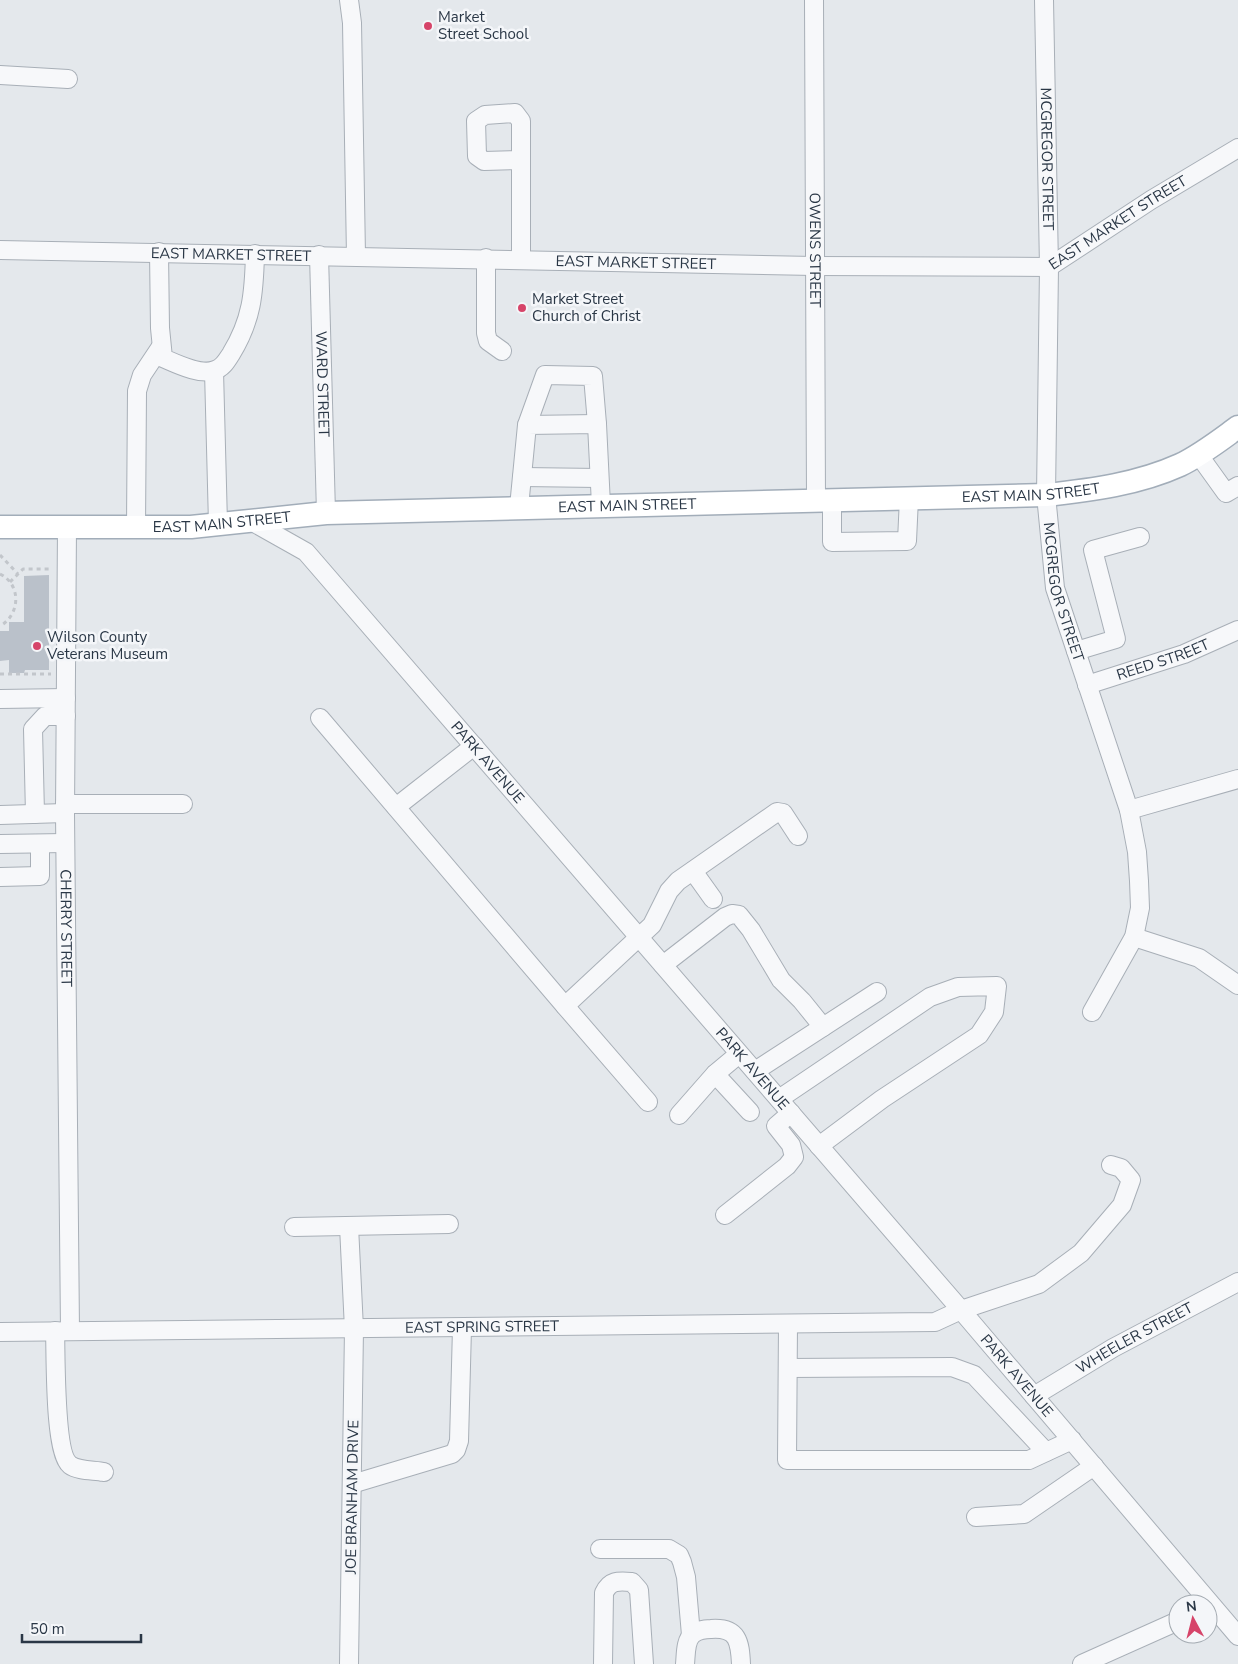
<svg xmlns="http://www.w3.org/2000/svg" width="1238" height="1664" viewBox="0 0 1238 1664" font-family="'Nunito Sans',sans-serif">
<rect width="100%" height="100%" fill="#e4e8ec"/>
<polygon fill="#bac1ca" points="49,575 49,670 25,670 24,673 9,673 9,660 0,661 0,631 9,631 9,622 24,622 24,576"/>
<g fill="none" stroke-linecap="round" stroke-linejoin="round">
<defs>
<g id="minor">
<polyline points="349,0 352,23 356,256"/>
<path id="s1" d="M814,0L816,499"/>
<path id="s2" d="M1044,0L1049,267L1046,495L1055,588L1129,810L1137,852L1139,881L1140,908L1134,937L1092,1012"/>
<polyline points="0,75 68,79"/>
<polyline points="520,160 484,161 477,156 476,121 485,115 515,113 521,121 521,259"/>
<path id="s3" d="M0,250L814,266L1049,267L1151,200L1238,148"/>
<path d="M159,252L160,328L163,358C177,364 201,376 215,370C223,368 227,360 231,354C252,320 254,293 255,254"/>
<path id="s4" d="M319,255L326,513"/>
<polyline points="486,258 486,333 488,341 502,351"/>
<polyline points="214,371 218,524"/>
<polyline points="527,425 545,375 593,376 597,424"/>
<polyline points="1198,454 1226,493 1238,486"/>
<polyline points="522,477 599,478"/>
<polyline points="832,499 832,542 907,541 909,498"/>
<polyline points="519,507 527,425 597,424 601,505"/>
<path id="s5" d="M251,521L306,552L961,1310L1238,1636"/>
<path id="s6" d="M67,527L65,813L70,1331"/>
<polyline points="136,527 137,391 142,375 160,348"/>
<polyline points="1076,651 1116,639 1093,550 1140,537"/>
<path id="s7" d="M1087,685L1184,654L1238,630"/>
<polyline points="0,699 66,698"/>
<polyline points="320,718 565,1006 652,925 669,891 678,881 777,812 783,813 798,836"/>
<polyline points="65,804 183,804"/>
<polyline points="396,807 474,746"/>
<polyline points="1129,810 1238,779"/>
<polyline points="35,814 33,729 45,716 66,716"/>
<polyline points="0,815 65,813"/>
<polyline points="0,844 65,843"/>
<polyline points="693,871 713,899"/>
<polyline points="0,877 40,876 40,844"/>
<polyline points="1134,937 1199,958 1238,985"/>
<polyline points="663,965 725,917 732,914 739,915 751,930 781,980 802,1001 823,1027"/>
<polyline points="565,1006 648,1102"/>
<polyline points="755,1071 877,992"/>
<polyline points="715,1074 750,1112"/>
<polyline points="779,1099 930,997 958,987 997,986 994,1012 979,1035 882,1099 819,1146"/>
<polyline points="679,1115 715,1074 739,1054"/>
<polyline points="725,1215 787,1166 794,1157 791,1145 776,1126 791,1113"/>
<polyline points="349,1226 354,1329 349,1664"/>
<polyline points="294,1227 449,1224"/>
<polyline points="788,1324 787,1460 1029,1460 1072,1440"/>
<path d="M55,1331C56,1354 54,1453 70,1465C78,1471 95,1470 104,1472"/>
<path id="s8" d="M0,1332L935,1322L961,1310L1039,1284L1081,1253L1122,1205L1131,1180L1121,1168L1111,1165"/>
<polyline points="788,1368 952,1367 974,1375 1046,1452"/>
<path id="s9" d="M1034,1396L1113,1348L1238,1282"/>
<polyline points="352,1484 452,1454 456,1450 459,1441 462,1328"/>
<polyline points="976,1517 1024,1514 1094,1466"/>
<polyline points="600,1549 669,1549 679,1555 682,1562 686,1577 691,1635"/>
<path d="M603,1664L604,1593C610,1580 618,1581 632,1582L639,1590L644,1664"/>
<path d="M685,1664C686,1655 685,1640 693,1634C698,1630 705,1629 711,1629C738,1627 740,1642 741,1664"/>
<polyline points="1082,1664 1178,1621"/>
</g>
<g id="major">
<path id="s10" d="M0,527H191L326,513L1046,495C1092,490 1138,484 1180,465C1201,455 1220,440 1238,427"/>
</g>
</defs>
<use href="#minor" stroke="#a8afb7" stroke-width="20"/>
<use href="#major" stroke="#a2adb9" stroke-width="25"/>
<g stroke="#c2c6cb" stroke-width="3" stroke-dasharray="4 4" stroke-linecap="butt">
<polyline points="0,555 18,574"/>
<path d="M0,574C22,585 20,615 0,626"/>
<polyline points="10,582 23,569 52,569"/>
<polyline points="0,674 51,674"/>
</g>
<use href="#minor" stroke="#f7f8fa" stroke-width="18"/>
<use href="#major" stroke="#fff" stroke-width="22"/>
</g>
<g fill="#d64469" stroke="#f4f6f9" stroke-width="2">
<circle cx="428" cy="26" r="5"/>
<circle cx="522" cy="308" r="5"/>
<circle cx="37" cy="646" r="5"/>
</g>
<g text-anchor="middle" stroke-width="5" stroke-linejoin="round" paint-order="stroke">
<g font-size="15" fill="#2a3746" stroke="#f4f6f9" text-anchor="start">
<text x="438" y="22">Market<tspan x="438" dy="17">Street School</tspan></text>
<text x="532" y="304">Market Street<tspan x="532" dy="17">Church of Christ</tspan></text>
<text x="47" y="642">Wilson County<tspan x="47" dy="17">Veterans Museum</tspan></text>
</g>
<g font-size="15" fill="#2a3746" stroke="#f4f6f9">
<text dy="5" stroke="none"><textPath href="#s2" startOffset="159">MCGREGOR STREET</textPath></text>
<text dy="5" stroke="none"><textPath href="#s3" startOffset="1131">EAST MARKET STREET</textPath></text>
<text dy="5" stroke="none"><textPath href="#s1" startOffset="250">OWENS STREET</textPath></text>
<text dy="5" stroke="none"><textPath href="#s3" startOffset="231">EAST MARKET STREET</textPath></text>
<text dy="5" stroke="none"><textPath href="#s3" startOffset="636">EAST MARKET STREET</textPath></text>
<text dy="5" stroke="none"><textPath href="#s4" startOffset="129">WARD STREET</textPath></text>
<text dy="5" stroke="none"><textPath href="#s10" startOffset="1032">EAST MAIN STREET</textPath></text>
<text dy="5" stroke="none"><textPath href="#s10" startOffset="628">EAST MAIN STREET</textPath></text>
<text dy="5" stroke="none"><textPath href="#s10" startOffset="222">EAST MAIN STREET</textPath></text>
<text dy="5" stroke="none"><textPath href="#s2" startOffset="594">MCGREGOR STREET</textPath></text>
<text dy="5" stroke="none"><textPath href="#s7" startOffset="80">REED STREET</textPath></text>
<text dy="5" stroke="none"><textPath href="#s5" startOffset="341">PARK AVENUE</textPath></text>
<text dy="5" stroke="none"><textPath href="#s6" startOffset="401">CHERRY STREET</textPath></text>
<text dy="5" stroke="none"><textPath href="#s5" startOffset="746">PARK AVENUE</textPath></text>
<text dy="5" stroke="none"><textPath href="#s8" startOffset="482">EAST SPRING STREET</textPath></text>
<text dy="5" stroke="none"><textPath href="#s9" startOffset="116">WHEELER STREET</textPath></text>
<text dy="5" stroke="none"><textPath href="#s5" startOffset="1151">PARK AVENUE</textPath></text>
<text transform="translate(352 1497) rotate(-89)" y="5">JOE BRANHAM DRIVE</text>
</g>
</g>
<g transform="translate(1193 1619) rotate(353)"><circle r="24" fill="#f4f6f9" stroke="#a3aab1"/>
<path d="M0-4L9 19L0 12L-9 19Z" fill="#d64469"/>
<text y="-8" font-size="14" font-weight="bold" text-anchor="middle" fill="#2a3746">N</text>
</g>
<path d="M22 1634v8h119v-8" fill="none" stroke="#2a3746" stroke-width="2.5"/>
<text x="30" y="1634" font-size="15" fill="#2a3746" stroke="#f4f6f9" stroke-width="4" paint-order="stroke">50 m</text>
</svg>
